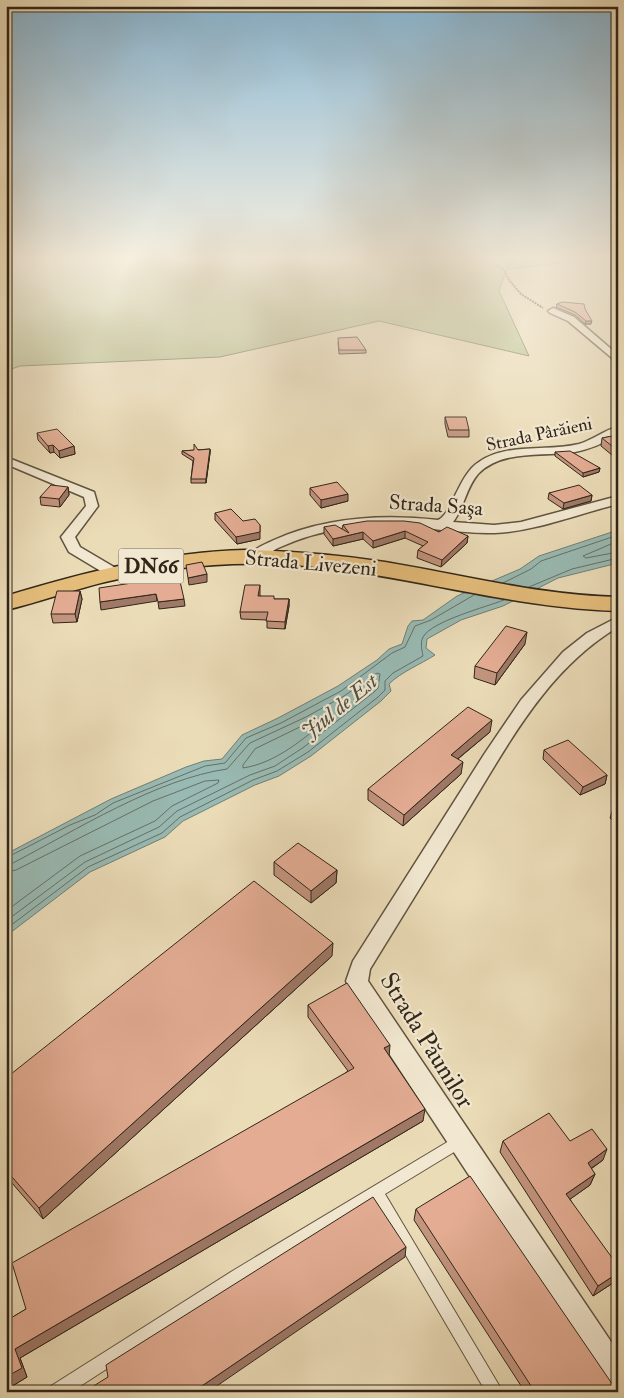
<svg xmlns="http://www.w3.org/2000/svg" width="624" height="1398" viewBox="0 0 624 1398" font-family="'IM FELL Double Pica',serif">
<rect width="100%" height="100%" fill="#ebdcb8"/>
<filter id="stains"><feTurbulence type="fractalNoise" baseFrequency=".004" numOctaves="4"/><feColorMatrix values="0 0 0 0 .2 0 0 0 0 .09 0 0 0 0 .02 0 0 0 .5 -.17"/></filter>
<radialGradient id="worn" r=".72"><stop offset=".6" stop-color="#630" stop-opacity="0"/><stop offset="1" stop-color="#630" stop-opacity=".3"/></radialGradient>
<polygon fill="#b8c08e" stroke="#747353" points="6,259 594,259 507,269 499,291 529,356 379,321 220,357 20,366 6,371"/>
<path fill="#99bab3" stroke="#6f7f75" d="M618,530V563L558,578L503,606L461,620L427,639L426,648L435,655C421,664 401,672 389,684L391,691L381,701L311,756L279,776L255,785L183,821L165,837L90,872L6,936V854L111,799L186,767L204,761L222,759L242,735L278,718L338,686L377,660L389,649L402,644L408,626L412,621L423,620L457,596L520,569L539,556Z"/>
<g fill="none" stroke-linecap="round" stroke-linejoin="round">
<g stroke="#657066" stroke-width="1">
<polyline points="618,541 583,556 586,558 618,552"/>
<polyline points="503,583 531,569 541,561 618,535"/>
<polyline points="529,587 572,569 618,558"/>
<path d="M325,715L328,716V719C303,739 276,763 243,768V765L255,749Z"/>
<polyline points="6,858 70,825 95,815 113,803 205,766 225,763 246,738 281,723 341,691 392,653 405,647 415,626 431,620 474,595"/>
<path d="M6,864L13,863C76,830 157,779 227,769L250,743L306,717L344,696L377,673L380,674L378,688L374,692L304,747L275,766L250,775L177,811L159,827L85,862L6,921"/>
<polyline points="6,872 16,870 153,801 205,781 219,780 218,783 172,806 155,821 80,856 6,911"/>
<path d="M6,929L88,867L162,833L180,817L253,780L277,771L308,752L378,697L385,690V681L393,673L423,656C422,650 420,643 423,637C432,621 486,607 504,600"/>
</g>
<defs>
<polygon id="lane" points="459,1135 464,1136 466,1141 464,1146 385,1194 503,1392 486,1392 374,1201 244,1280 71,1392 49,1392 51,1386 234,1270"/>
<g id="street">
<polygon points="553,308 574,317 618,355 618,363 568,321 550,313 548,311"/>
<path d="M618,427V435C604,443 590,449 575,452C544,457 502,449 478,474C466,488 464,508 453,522L494,525L521,522L618,496V504C577,514 537,531 495,533C444,534 399,520 347,528C323,531 300,538 278,548C268,553 261,562 250,559L248,556C254,548 266,544 274,540C326,517 383,514 438,520C452,514 459,474 479,462C508,442 547,452 579,444C593,440 604,430 618,427Z"/>
<polygon points="6,457 94,492 98,506 75,537 80,547 119,570 121,573 119,576 109,576 69,552 61,537 86,506 84,497 6,464"/>
<path d="M618,617V627C546,670 508,745 466,813C434,865 402,917 370,969L368,981L618,1352V1391L608,1387L354,1000L346,981L353,961L485,753L521,700L563,652L587,633Z"/>
</g>
<path id="primary" d="M245,550C292,551 339,555 385,562C463,575 538,595 618,597V611C500,608 387,567 270,564C214,562 159,569 105,582C72,590 39,602 6,610V596C85,572 163,552 245,550Z"/>
</defs>
<use href="#lane" stroke="#605440" stroke-width="2"/>
<use href="#street" stroke="#605440" stroke-width="3"/>
<use href="#primary" stroke="#312618" stroke-width="3"/>
<polyline stroke="#312618" stroke-width="2" stroke-dasharray="2 1" stroke-linecap="butt" points="487,259 503,269 509,280 521,294 543,308"/>
<use href="#lane" fill="#f2e8d1" fill-rule="evenodd"/>
<use href="#street" fill="#f2e8d1" fill-rule="evenodd"/>
<use href="#primary" fill="#e6be7c" fill-rule="evenodd"/>
</g>
<g fill="#c3947e" stroke="#312618">
<polygon points="557,304 585,309 591,324 585,324 575,315 556,307"/>
<polygon points="338,342 366,350 366,353 339,354"/>
<polygon points="445,417 469,430 469,437 448,437 445,424"/>
<polygon points="37,433 74,446 75,454 60,458 54,452 50,453 38,440"/>
<polygon points="618,435 618,460 601,446 602,438"/>
<polygon points="210,449 210,453 206,483 191,483 191,479 193,461 182,454 182,451"/>
<polygon points="555,452 600,468 599,472 583,477 555,456"/>
<polygon points="68,487 69,495 60,507 41,505 40,497"/>
<polygon points="310,488 348,501 321,508 310,495"/>
<polygon points="549,493 592,495 591,501 563,509 548,499"/>
<polygon points="215,513 260,539 237,544 215,520"/>
<polygon points="343,525 439,532 468,536 467,543 441,567 417,558 418,550 423,546 405,538 373,548 363,539 333,546 324,534 324,527 342,529"/>
<polygon points="260,585 260,596 274,599 289,599 289,606 285,629 267,628 267,620 241,619 240,612"/>
<polygon points="80,591 82,599 77,622 53,623 51,614"/>
<polygon points="525,644 495,685 474,678 475,666"/>
<polygon points="490,732 458,759 461,774 403,826 368,800 368,789"/>
<polygon points="544,750 607,775 605,784 580,795 543,759"/>
<polygon points="618,803 618,825 610,818 614,805"/>
<polygon points="274,862 337,870 336,883 311,903 274,875"/>
<polygon points="332,956 43,1219 6,1176 6,1078"/>
<polygon points="308,1005 389,1056 423,1121 20,1358 27,1377 6,1390 6,1321 26,1309 348,1071 308,1017"/>
<polygon points="503,1141 570,1141 603,1160 591,1169 595,1174 590,1185 570,1199 616,1281 593,1296 500,1152"/>
<polygon points="416,1209 616,1392 525,1392 414,1220"/>
</g>
<g fill="#9f7867" stroke="#312618">
<polygon points="586,321 592,321 591,324 585,324"/>
<polygon points="53,445 54,452 50,453 48,446"/>
<polygon points="74,446 75,454 60,458 59,451"/>
<polygon points="210,449 210,453 206,483 206,479"/>
<polygon points="600,468 599,472 583,477 583,473"/>
<polygon points="68,487 69,495 60,507 59,499"/>
<polygon points="348,494 348,501 321,508 321,500"/>
<polygon points="592,495 591,501 563,509 564,503"/>
<polygon points="260,525 260,539 237,544 236,537"/>
<polygon points="405,531 405,538 373,548 373,541"/>
<polygon points="363,532 363,539 333,546 333,539"/>
<polygon points="468,536 467,543 441,567 442,560"/>
<polygon points="207,574 207,582 189,585 188,578"/>
<polygon points="80,591 82,599 77,622 75,614"/>
<polygon points="156,594 157,601 101,610 100,602"/>
<polygon points="184,599 185,606 159,609 158,602"/>
<polygon points="289,599 289,606 285,629 285,622"/>
<polygon points="527,632 525,644 495,685 497,673"/>
<polygon points="492,720 490,732 449,766 451,755"/>
<polygon points="463,762 461,774 403,826 404,815"/>
<polygon points="607,775 605,784 580,795 583,787"/>
<polygon points="337,870 336,883 311,903 311,891"/>
<polygon points="333,943 332,956 43,1219 39,1208"/>
<polygon points="390,1045 389,1057 384,1048"/>
<polygon points="425,1109 423,1121 20,1358 27,1377 6,1390 6,1377 15,1349"/>
<polygon points="607,1149 603,1160 583,1174 588,1163"/>
<polygon points="595,1174 590,1185 562,1205 566,1194"/>
<polygon points="406,1247 405,1257 208,1392 193,1392"/>
<polygon points="618,1273 618,1277 616,1281 593,1296 598,1286"/>
</g>
<g fill="#e3ac93" stroke="#312618">
<polygon points="562,302 584,304 585,309 592,321 586,321 575,312 557,304"/>
<polygon points="357,337 366,350 339,350 338,338"/>
<polygon points="445,417 466,417 469,430 449,430"/>
<polygon points="57,429 74,446 59,451 53,445 48,446 37,433"/>
<polygon points="618,435 618,451 602,438"/>
<polygon points="194,444 198,450 210,449 206,479 191,479 194,458 182,451 194,450"/>
<polygon points="570,451 600,468 583,473 555,452"/>
<polygon points="337,482 348,494 321,500 310,488"/>
<polygon points="51,485 68,487 59,499 40,497"/>
<polygon points="579,485 592,495 564,503 549,493"/>
<polygon points="231,509 243,521 255,519 260,525 260,532 236,537 215,513"/>
<polygon points="367,521 404,521 420,523 439,532 447,527 468,536 442,560 418,550 428,542 405,531 373,541 363,532 333,539 324,527 335,525 349,533 343,525"/>
<polygon points="202,562 207,574 188,578 186,565"/>
<polygon points="177,568 184,599 158,602 156,594 100,602 99,588 152,580 150,572"/>
<polygon points="245,585 260,585 258,596 274,596 274,599 289,599 285,622 266,621 268,612 240,612"/>
<polygon points="57,591 80,591 75,614 51,614"/>
<polygon points="506,626 527,632 497,673 475,666"/>
<polygon points="468,707 492,720 451,755 463,762 404,815 368,789"/>
<polygon points="568,740 607,775 583,787 544,750"/>
<polygon points="618,803 618,809 614,805"/>
<polygon points="298,843 337,870 311,891 274,862"/>
<polygon points="254,881 333,943 39,1208 6,1170 6,1078"/>
<polygon points="347,983 390,1045 384,1048 425,1109 15,1349 22,1368 6,1377 6,1321 26,1309 12,1263 354,1068 308,1005"/>
<polygon points="549,1113 570,1141 592,1129 607,1149 588,1163 595,1174 566,1194 618,1266 618,1273 598,1286 503,1141"/>
<polygon points="470,1176 617,1391 616,1392 535,1392 416,1209"/>
<polygon points="373,1197 406,1247 193,1392 84,1392 108,1377 106,1365"/>
</g>
<linearGradient id="sky" x2="0" y2="1"><stop stop-color="#88b6d3"/><stop offset="0.57" stop-color="#f6efdf"/><stop offset="1" stop-color="#f6efdf" stop-opacity="0"/></linearGradient>
<rect width="624" height="454" fill="url(#sky)"/>
<g text-anchor="middle" stroke-width="4.5" stroke-linejoin="round" paint-order="stroke">
<g font-size="18" fill="#312618" stroke="#f2e8d1">
<text transform="translate(539 434) rotate(-12)" y="6">Strada Pârăieni</text>
</g>
<rect fill="#f2e8d1" stroke="#6b6050" stroke-width="1" x="118.5" y="548.5" width="65" height="35" rx="4"/>
<g font-size="20" font-weight="bold" fill="#312618">
<text x="151" y="573">DN66</text>
</g>
<g font-size="21" fill="#312618" stroke="#f2e8d1">
<text transform="translate(436 505) rotate(4)" y="7">Strada Saşa</text>
<text transform="translate(311 563) rotate(5)" y="7">Strada Livezeni</text>
</g>
<g font-size="22" font-style="italic" fill="#505246" stroke="#f2e8d1">
<text transform="translate(339 706) rotate(-39)" y="8">Jiul de Est</text>
</g>
<g font-size="25" fill="#312618" stroke="#f2e8d1">
<text transform="translate(428 1040) rotate(58)" y="9">Strada Păunilor</text>
</g>
</g>
<rect width="624" height="1398" fill="none" stroke="#ebdcb8" stroke-width="25"/>
<rect x="8" y="8" width="609" height="1383" fill="none" stroke="#312618" stroke-width="2.5"/>
<rect x="12" y="12" width="599" height="1373" fill="none" stroke="#312618"/>
<rect width="100%" height="100%" filter="url(#stains)"/>
<rect width="100%" height="100%" fill="url(#worn)"/>
</svg>
